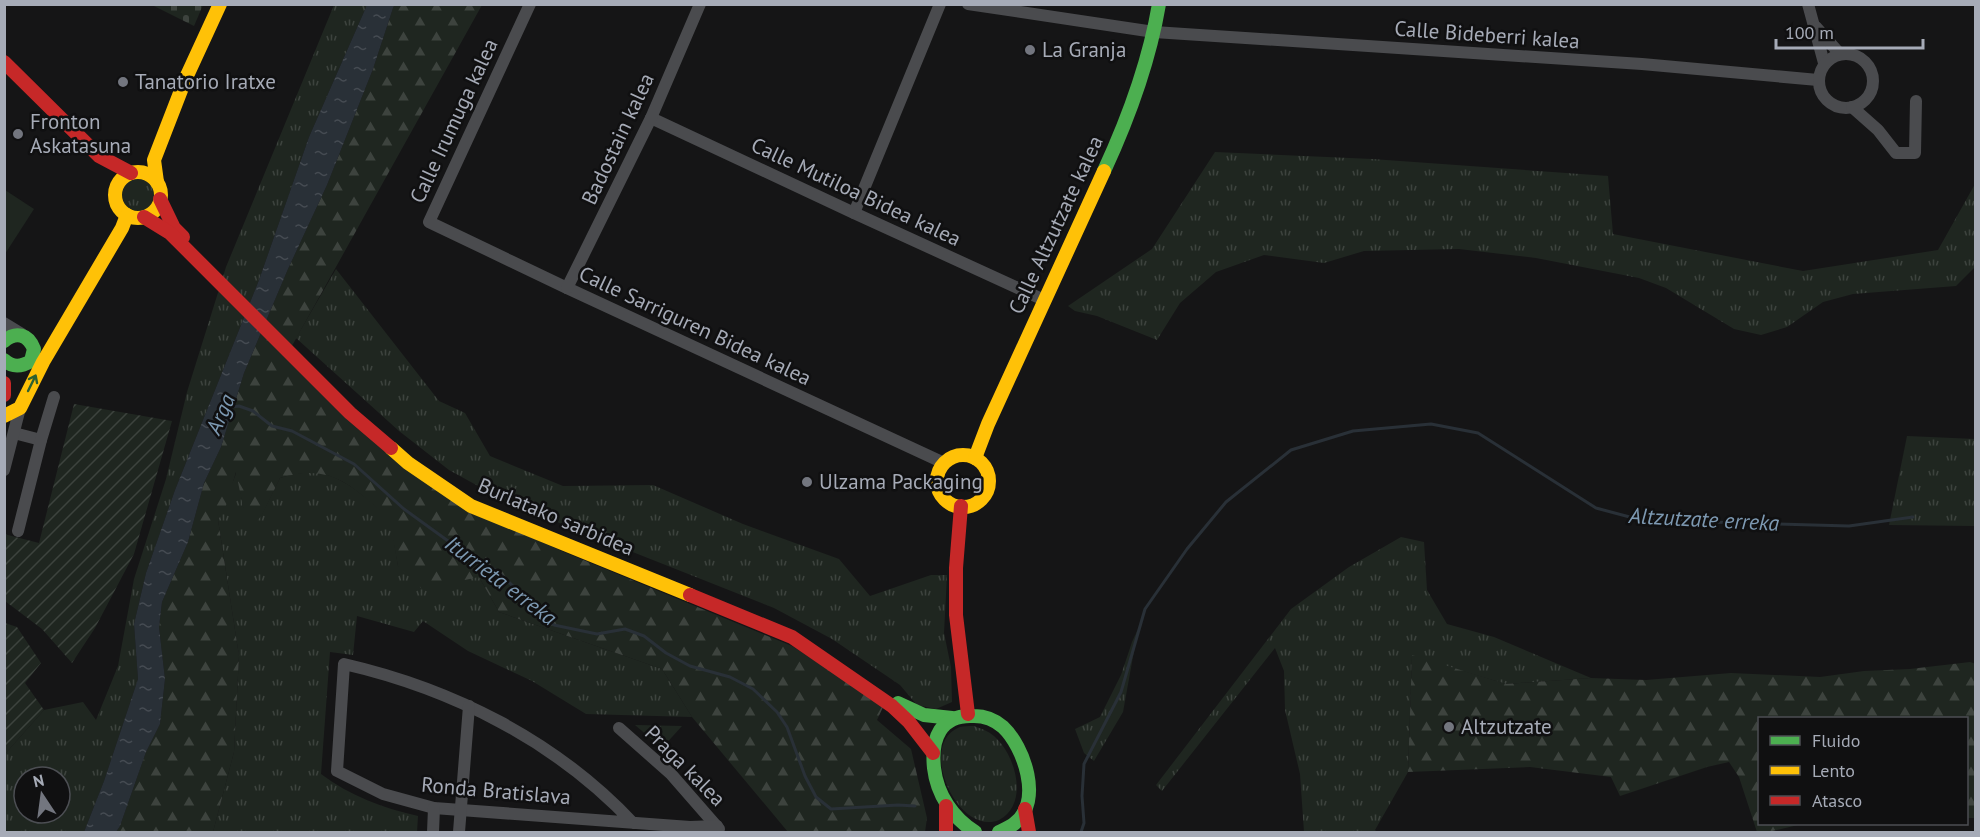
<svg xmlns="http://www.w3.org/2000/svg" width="1980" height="837" viewBox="0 0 1980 837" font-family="'PT Sans',sans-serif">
<defs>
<pattern id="grass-tufts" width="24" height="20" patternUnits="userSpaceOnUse" patternTransform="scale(1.5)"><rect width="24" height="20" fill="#1f2620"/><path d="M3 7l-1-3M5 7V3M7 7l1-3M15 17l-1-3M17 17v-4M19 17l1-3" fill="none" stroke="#3d433e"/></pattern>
<pattern id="forest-firs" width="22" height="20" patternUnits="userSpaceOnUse" patternTransform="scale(1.5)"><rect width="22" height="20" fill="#1f2620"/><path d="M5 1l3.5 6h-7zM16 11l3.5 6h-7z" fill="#3d433e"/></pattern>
<pattern id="cemetery-stones" width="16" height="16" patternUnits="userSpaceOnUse" patternTransform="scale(1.5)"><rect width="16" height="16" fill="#1f2620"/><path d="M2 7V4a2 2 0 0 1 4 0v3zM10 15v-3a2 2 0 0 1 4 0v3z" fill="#3d433e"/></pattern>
<pattern id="garden-furrows" width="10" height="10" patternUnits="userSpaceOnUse" patternTransform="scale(1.5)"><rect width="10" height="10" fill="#1f2620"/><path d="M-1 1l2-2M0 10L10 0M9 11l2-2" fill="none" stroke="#3d433e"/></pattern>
<pattern id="water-ripples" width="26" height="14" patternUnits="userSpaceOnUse" patternTransform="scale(1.5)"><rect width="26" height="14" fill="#293037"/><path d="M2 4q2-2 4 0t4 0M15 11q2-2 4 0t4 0" fill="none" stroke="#454b52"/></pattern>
</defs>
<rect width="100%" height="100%" fill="#151516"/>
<g fill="url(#grass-tufts)" fill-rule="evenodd">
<path d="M334,5H367L309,137L259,280L175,490L146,573L134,624L138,679L104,781L84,832H5V754L44,710L83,702L96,720L118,666L134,579L166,479L187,392L226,267ZM24,777H60V813H24Z"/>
<polygon points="1215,152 1372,159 1608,176 1613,234 1803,271 1938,250 1975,184 1975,267 1956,286 1853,294 1823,302 1787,327 1761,335 1734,329 1666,288 1639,278 1536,258 1459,249 1364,251 1324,263 1264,255 1216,272 1180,303 1157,340 1097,316 1075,311 1068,306 1152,249"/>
<circle cx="137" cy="195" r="17"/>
<polygon points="336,269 439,401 465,413 490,456 563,486 653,485 743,524 839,559 870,596 931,575 947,575 944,633 951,667 952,702 936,709 917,705 900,685 832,639 774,608 509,503 449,470 399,431 296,338"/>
<polygon points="1907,436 1975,439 1975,526 1889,525"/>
<path d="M237,471L243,507L262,514L280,478C287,476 295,473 303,473C338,468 365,498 390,518L398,566L479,577L499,612L662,669L692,717L586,714L532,681L468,651L423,621L414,632L357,616L353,655L330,652L321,774C350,796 383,808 418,816L417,832H213L234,752L239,656L218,520Z"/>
<polygon points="1401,537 1424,542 1427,590 1447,624 1494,637 1591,678 1506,684 1412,656 1408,772 1375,830 1377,832 1304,832 1300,774 1285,710 1284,671 1275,648 1162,791 1156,785 1291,609 1349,567"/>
<polygon points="1138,629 1123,712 1094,761 1084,753 1075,729 1100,717 1121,675 1132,642"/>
<polygon points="635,725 682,726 662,748"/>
<path d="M974,726C982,729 991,732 997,739C1016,758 1029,804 999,820C957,837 916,743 960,727C964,726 969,726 974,726Z"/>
</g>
<g fill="url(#forest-firs)">
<path d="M394,5H482L288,353L478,514L564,552L792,646L884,705L877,720L911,749L927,818L925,832H788L692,717L662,669L499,612L479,577L422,589L398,566L389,518C352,487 332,462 280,478L262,515L253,526L243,507L236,472L225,509L218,520L239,656L234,752L213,832H116L120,826L146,752L160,724L165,679L159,627L162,602L188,542L204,483L221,447L244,373L288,269L327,185L373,69Z"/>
<polygon points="1412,655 1506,684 1591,678 1646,680 1731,673 1820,677 1864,671 1910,669 1970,662 1976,664 1975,818 1967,818 1966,718 1760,718 1760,824 1802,824 1768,832 1757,832 1739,777 1729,762 1707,767 1620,796 1611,777 1530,767 1408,772"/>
</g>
<polygon fill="url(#cemetery-stones)" points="152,5 203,5 194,26"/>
<g fill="url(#garden-furrows)">
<polygon points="74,404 172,421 134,554 95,628 72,663 42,629 5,601 4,534 39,543"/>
<polygon points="5,623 17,627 41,663 25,683 44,710 5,754"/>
</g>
<polygon fill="#1f2620" points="5,190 34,209 5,254"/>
<polygon fill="url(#water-ripples)" points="367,5 394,5 373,69 327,185 288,269 244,373 221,447 204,483 188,542 162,602 159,627 165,679 160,724 146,752 120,826 116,832 84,832 104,781 138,679 134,624 146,573 175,490 259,280 309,137"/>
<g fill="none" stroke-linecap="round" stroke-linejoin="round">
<g stroke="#293037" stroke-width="3">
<polyline points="231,407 239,406 253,411 272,426 292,431 354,464 404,509 455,546 497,571 554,625 597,634 625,629 644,636 666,653 690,666 730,677 753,689 777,712 787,727 805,776 816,797 831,809 898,805 915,806"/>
<polyline points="1081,832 1084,823 1082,796 1084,764 1121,692 1145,609 1187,549 1226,502 1291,450 1353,431 1431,424 1478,433 1596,508 1641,520 1849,526 1913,517"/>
</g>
<g stroke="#4a4b4e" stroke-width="12">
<polyline points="530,4 429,222 567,288 944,463"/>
<polyline points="968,4 1154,32 1642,64 1818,80"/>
<polyline points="1808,4 1824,63"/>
<polyline points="1816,27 1840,54"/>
<circle cx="1846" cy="81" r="27"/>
<polyline points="1852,107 1878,130 1896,153 1915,153 1916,101"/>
<polyline points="651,118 854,213 1044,300"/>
<polyline points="854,213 940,4"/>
<polyline points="567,288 651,118 700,4"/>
<polyline points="4,323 22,334"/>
<polyline points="14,433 41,440"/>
<polyline points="4,470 20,408"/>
<polyline points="18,531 41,440 54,397"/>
<polyline points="619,728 671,774 719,829"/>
<path d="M633,823C556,741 453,689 344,664L337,771L383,794L434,808L690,827L717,826"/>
<polyline points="433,832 434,808"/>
<polyline points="459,832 469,706"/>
</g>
<g stroke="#4caf50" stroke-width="14">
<path d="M1104,171C1129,117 1149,63 1159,4"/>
<path d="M4,341C16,331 28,334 34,349L31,361C21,367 13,368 4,360"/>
<polyline points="898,703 924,715 952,718"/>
<path d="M975,832C953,818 937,795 934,768C931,739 940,714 974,716C984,716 995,720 1003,727C1024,747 1043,801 1015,823C1011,827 1004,829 999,832"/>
</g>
<g stroke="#ffc107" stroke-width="14">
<circle cx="138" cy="195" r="23"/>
<polyline points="157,182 154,160 185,80 220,4"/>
<polyline points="4,416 20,408 43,362 122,228 127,215"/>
<polyline points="391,448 408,463 471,506 690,595"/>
<circle cx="963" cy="481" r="26"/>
<polyline points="975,458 988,424 1104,171"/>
</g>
<g stroke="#c62828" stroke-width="14">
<polyline points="4,62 99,156 131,173"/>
<polyline points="160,199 174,228 183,237"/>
<polyline points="144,217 170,233 350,413 391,448"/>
<polyline points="4,383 4,395"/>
<polyline points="961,506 956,568 956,615 968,714"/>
<polyline points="690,595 792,637 892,706 909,722 933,753"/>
<polyline points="946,806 946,832"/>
<polyline points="1025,809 1029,832"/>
</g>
</g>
<defs><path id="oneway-shaft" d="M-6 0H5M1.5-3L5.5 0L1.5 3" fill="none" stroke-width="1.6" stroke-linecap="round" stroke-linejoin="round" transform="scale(1.5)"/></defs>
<use stroke="#2e6030" href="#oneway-shaft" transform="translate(32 383) rotate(-64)"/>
<g fill="#73767f" stroke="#101011" stroke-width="2">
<circle cx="1030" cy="50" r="6"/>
<circle cx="123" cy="82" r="6"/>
<circle cx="18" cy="134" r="6"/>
<circle cx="807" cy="482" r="6"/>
<circle cx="1449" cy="727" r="6"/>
</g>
<g text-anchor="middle" stroke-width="5" stroke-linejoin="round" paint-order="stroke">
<g font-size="21" fill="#a6abb7" stroke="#101011">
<text transform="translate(1487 35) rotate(4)" y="7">Calle Bideberri kalea</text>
<text transform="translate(454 121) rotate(-65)" y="7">Calle Irumuga kalea</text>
<text transform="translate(618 139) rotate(-65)" y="7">Badostain kalea</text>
<text transform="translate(856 192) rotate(25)" y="7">Calle Mutiloa Bidea kalea</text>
<text transform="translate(1056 225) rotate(-65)" y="7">Calle Altzutzate kalea</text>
<text transform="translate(695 326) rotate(25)" y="7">Calle Sarriguren Bidea kalea</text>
<text transform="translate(556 517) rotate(23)" y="7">Burlatako sarbidea</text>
<text transform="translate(685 766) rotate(45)" y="7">Praga kalea</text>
<text transform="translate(496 791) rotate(5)" y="7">Ronda Bratislava</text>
</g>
<g font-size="21" fill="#a6abb7" stroke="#101011" text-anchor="start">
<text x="1042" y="57">La Granja</text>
<text x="135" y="89">Tanatorio Iratxe</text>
<text x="30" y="129">Fronton<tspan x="30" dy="24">Askatasuna</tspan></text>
<text x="819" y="489">Ulzama Packaging</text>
<text x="1461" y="734">Altzutzate</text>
</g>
<g font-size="22" font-style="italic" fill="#7d99b2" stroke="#101011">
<text transform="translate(220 414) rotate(-67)" y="8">Arga</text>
<text transform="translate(1704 519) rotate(3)" y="8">Altzutzate erreka</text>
<text transform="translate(501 580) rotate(37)" y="8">Iturrieta erreka</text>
</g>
</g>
<rect width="1980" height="837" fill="none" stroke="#a6abb7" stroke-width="12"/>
<rect x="1758" y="717" width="210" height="108" fill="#101011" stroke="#4c4e53" stroke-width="1.5"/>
<rect x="1770" y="736" width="30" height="9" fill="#4caf50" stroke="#4c4e53" stroke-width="1.5"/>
<text x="1812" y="747" font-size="18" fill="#a6abb7">Fluido</text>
<rect x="1770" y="766" width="30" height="9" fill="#ffc107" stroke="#4c4e53" stroke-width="1.5"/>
<text x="1812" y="777" font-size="18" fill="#a6abb7">Lento</text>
<rect x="1770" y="796" width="30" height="9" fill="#c62828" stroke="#4c4e53" stroke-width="1.5"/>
<text x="1812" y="807" font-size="18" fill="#a6abb7">Atasco</text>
<g transform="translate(42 795) rotate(347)"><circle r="28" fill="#101011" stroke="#4c4e53" stroke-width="1.5"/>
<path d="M0-4.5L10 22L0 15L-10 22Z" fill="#73767f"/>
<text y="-9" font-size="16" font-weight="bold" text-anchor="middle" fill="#a6abb7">N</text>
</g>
<path d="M1776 39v9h147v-9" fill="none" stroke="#a6abb7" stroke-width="3"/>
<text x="1785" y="39" font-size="18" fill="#a6abb7" stroke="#101011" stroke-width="4.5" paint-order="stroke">100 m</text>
</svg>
